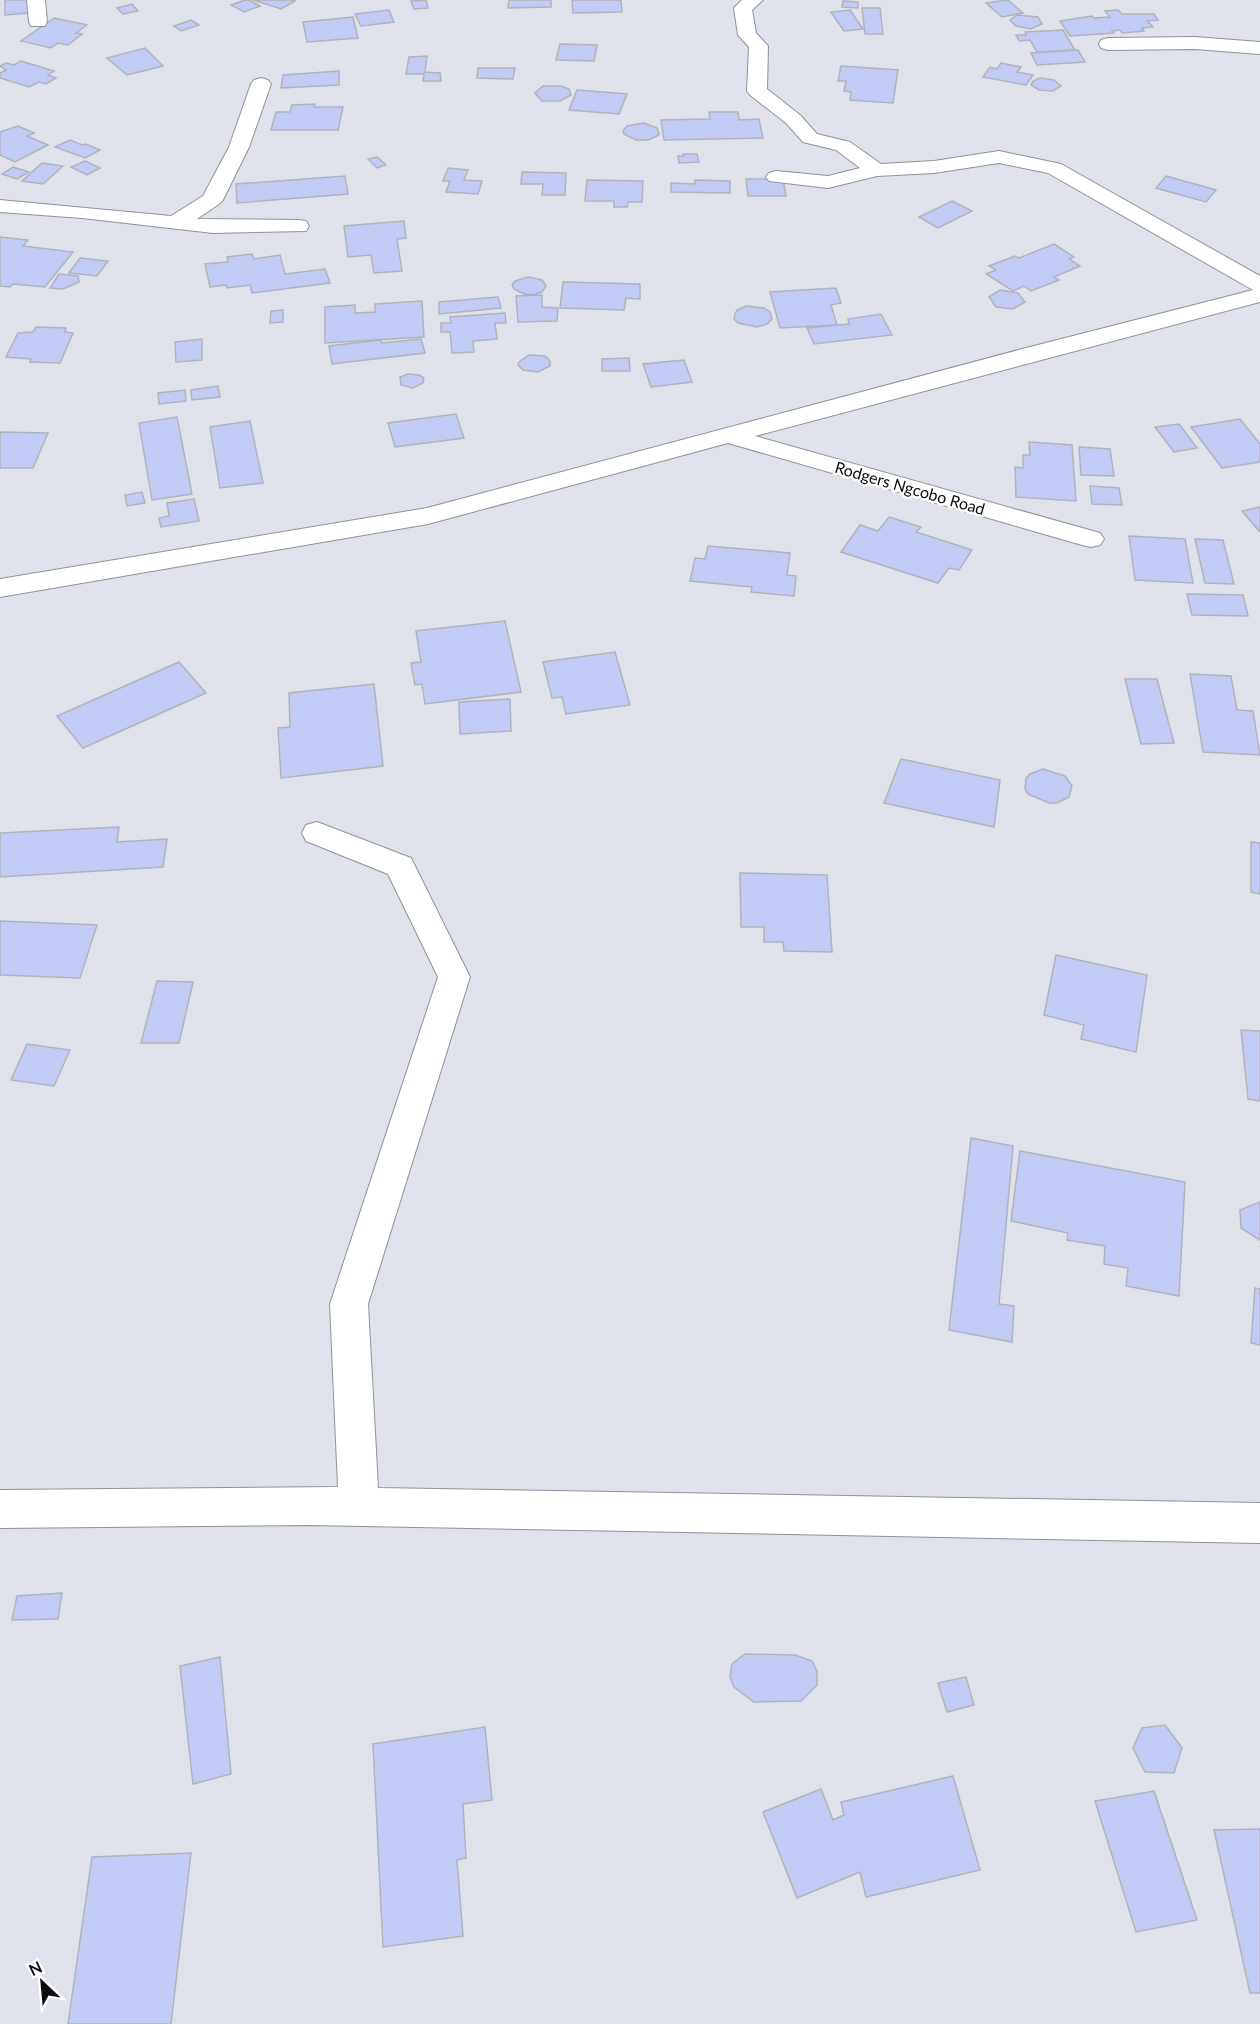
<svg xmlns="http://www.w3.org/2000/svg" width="1260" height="2024" viewBox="0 0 1260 2024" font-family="Lato,sans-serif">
<rect width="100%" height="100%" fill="#e0e2eb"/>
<g fill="#c3ccf7" stroke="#b1b3bb" stroke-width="1.5">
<polygon points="5,0 29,0 28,13 5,15"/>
<polygon points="245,0 249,0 260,6 244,12 231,5"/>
<polygon points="253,0 291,0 295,1 281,9"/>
<polygon points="426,0 428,8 414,9 411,1"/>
<polygon points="509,0 551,0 551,7 508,8"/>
<polygon points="572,0 621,0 622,12 573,13"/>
<polygon points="1008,0 1023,13 1002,17 986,3"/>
<polygon points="843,1 858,2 858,8 842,7"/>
<polygon points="132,4 138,11 123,14 117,8"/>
<polygon points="862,8 880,8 883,34 865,34"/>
<polygon points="389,10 394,22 361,26 355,14"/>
<polygon points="850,10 863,29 844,31 831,12"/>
<polygon points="1118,10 1122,14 1154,14 1158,20 1147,21 1153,27 1142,28 1144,31 1122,33 1120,30 1112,31 1114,33 1070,36 1060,21 1092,16 1094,18 1110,17 1105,11"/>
<polygon points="1017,15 1038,17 1042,24 1031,29 1016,26 1010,20"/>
<polygon points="353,17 358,38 307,42 303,22"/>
<polygon points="54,18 87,25 76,33 82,34 68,45 58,43 51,48 21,41"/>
<polygon points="191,20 199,25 181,31 174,26"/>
<polygon points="1063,30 1075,50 1037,52 1030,40 1019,41 1016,35 1026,35 1025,32"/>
<polygon points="560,44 597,45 594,61 556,60"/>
<polygon points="145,48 163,66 127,75 107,58"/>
<polygon points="1078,50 1085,62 1037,65 1031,53"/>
<polygon points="427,56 425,72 440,73 441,81 423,81 424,74 406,74 409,57"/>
<polygon points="21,61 54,71 48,75 56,78 46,84 39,82 29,87 0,78 0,73 6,70 0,66 6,63 14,65"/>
<polygon points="1001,63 1021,67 1017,72 1033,75 1026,85 983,77 990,67 997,69"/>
<polygon points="841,66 898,70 893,103 850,100 851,92 844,91 846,81 838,81"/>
<polygon points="478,68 515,68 513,79 477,78"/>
<polygon points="339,71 339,85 281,88 283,75"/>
<polygon points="1040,78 1054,80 1061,86 1053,91 1039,90 1031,85 1033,81"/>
<polygon points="543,86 561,86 569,89 571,95 560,101 542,101 535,93"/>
<polygon points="577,90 627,94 619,114 569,110"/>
<polygon points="315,104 314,107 343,107 338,130 271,130 276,112 290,112 292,105"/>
<polygon points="709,112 738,112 739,120 759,119 763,138 664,140 661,120 710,119"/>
<polygon points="644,123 657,128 659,134 657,136 648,140 636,140 624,134 623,131 627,126"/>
<polygon points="18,126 34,133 27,136 48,145 15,162 0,155 0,132"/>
<polygon points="70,140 82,145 86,144 100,150 85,158 55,147"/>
<polygon points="683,154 697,154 699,162 679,163 678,156 684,156"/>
<polygon points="377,157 386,165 377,168 368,159"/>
<polygon points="85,161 100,168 87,175 71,167"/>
<polygon points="42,163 63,166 43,184 22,181"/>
<polygon points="13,167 29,172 17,179 2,174"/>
<polygon points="448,168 468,170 464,180 482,181 478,194 446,192 450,181 443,181"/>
<polygon points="522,172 566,173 565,195 542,195 543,184 521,184"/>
<polygon points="345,176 348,194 237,203 236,184"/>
<polygon points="1166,176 1216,190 1206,202 1156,188"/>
<polygon points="746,179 783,179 786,196 748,196"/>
<polygon points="587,180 643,181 642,202 628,202 627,207 614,207 614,201 585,201"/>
<polygon points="695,180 730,181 730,193 671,192 671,183 695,184"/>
<polygon points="952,201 972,211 938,228 919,217"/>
<polygon points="404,221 406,238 397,239 402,271 374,273 371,255 348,257 344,226"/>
<polygon points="0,237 28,240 23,246 73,252 45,287 13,284 10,287 0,286"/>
<polygon points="1054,244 1074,257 1069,259 1080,266 1054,277 1059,280 1031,291 1024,286 1013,291 986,274 996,270 989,266 1015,256 1019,258"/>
<polygon points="252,254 254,259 280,255 285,274 325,269 330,283 252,293 250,285 227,288 226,285 210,287 205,264 228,262 227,257"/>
<polygon points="80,258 108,261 97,276 69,273"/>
<polygon points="59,274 78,276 79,282 63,289 50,288"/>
<polygon points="528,277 542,280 546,286 542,292 533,295 524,294 514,289 512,285 515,281"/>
<polygon points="563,282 640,284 640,299 626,298 624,310 560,308"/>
<polygon points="836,288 841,303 831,305 837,325 780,328 770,292"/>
<polygon points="1000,290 1018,293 1025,302 1013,309 996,307 989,297"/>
<polygon points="542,295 542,307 558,308 557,321 518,322 516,296"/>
<polygon points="498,297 501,308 439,314 439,302"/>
<polygon points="422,301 424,337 325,343 325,307 355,305 355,313 375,312 375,304"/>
<polygon points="746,306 764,308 770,312 772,319 767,324 757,327 738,323 734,319 735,314 737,310"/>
<polygon points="283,310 283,322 270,323 271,311"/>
<polygon points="505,313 506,323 495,323 497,339 473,341 474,352 452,353 450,332 441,332 441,323 451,323 450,317"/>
<polygon points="881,314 892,335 814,344 807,328 849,324 848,319"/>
<polygon points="36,327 66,328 65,332 73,333 60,363 30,362 31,359 6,357 18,333 33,332"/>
<polygon points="202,339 202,360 176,362 175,342"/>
<polygon points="421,339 425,353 332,364 329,346 380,340 382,343"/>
<polygon points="529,355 545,356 550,361 550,366 538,372 523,370 518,365 519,362"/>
<polygon points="629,358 630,371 602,371 602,359"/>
<polygon points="684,360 692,382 651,387 643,364"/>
<polygon points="408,374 419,375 424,378 423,383 413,388 401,385 400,377"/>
<polygon points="218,386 220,397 192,400 191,390"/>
<polygon points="185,390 186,401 159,404 158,393"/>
<polygon points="456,414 464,438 395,447 388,423"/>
<polygon points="177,417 192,494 152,500 139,423"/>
<polygon points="1240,419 1260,444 1260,462 1222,468 1191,427"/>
<polygon points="250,421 263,483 220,488 210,427"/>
<polygon points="1179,424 1197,448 1174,452 1155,427"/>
<polygon points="0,432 48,433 33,468 0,468"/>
<polygon points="1029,442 1072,445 1076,501 1016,497 1015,467 1023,468 1023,455 1030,455"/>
<polygon points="1079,447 1110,449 1114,476 1081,475"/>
<polygon points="1090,486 1119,488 1122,505 1092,504"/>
<polygon points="142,492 145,503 127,506 125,495"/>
<polygon points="194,499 199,521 161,527 159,518 169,516 167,503"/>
<polygon points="1260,507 1260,532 1242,511"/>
<polygon points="889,517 921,527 916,532 972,550 959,570 949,568 938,583 841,552 860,525 878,531"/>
<polygon points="1129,536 1185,539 1193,583 1135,580"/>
<polygon points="1195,539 1223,540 1234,584 1205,583"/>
<polygon points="708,546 790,553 787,575 796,576 794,596 751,592 752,587 690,581 695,558 705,559"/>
<polygon points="1187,594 1243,595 1248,616 1192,615"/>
<polygon points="505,621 521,692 425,704 422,684 415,685 411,663 421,662 416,631"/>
<polygon points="615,652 630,705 566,714 562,697 552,698 543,662"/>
<polygon points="179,662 206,693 83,748 57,716"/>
<polygon points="1190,674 1231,676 1237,710 1253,711 1260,755 1203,752"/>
<polygon points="1125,679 1157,679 1174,743 1141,744"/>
<polygon points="374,684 383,766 281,778 278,728 290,727 289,693"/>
<polygon points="510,699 511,731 460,734 459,702"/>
<polygon points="901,759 1000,780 994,827 884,803"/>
<polygon points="1043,769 1065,776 1072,786 1069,797 1057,803 1049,803 1028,794 1025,789 1026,778 1030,774"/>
<polygon points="119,827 117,842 167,839 163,867 0,877 0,833"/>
<polygon points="1251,842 1260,843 1260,894 1251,892"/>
<polygon points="740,873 827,875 832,952 784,951 783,942 764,942 764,927 741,927"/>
<polygon points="0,921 97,925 80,978 0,975"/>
<polygon points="1056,955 1147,975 1136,1052 1081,1039 1084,1025 1044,1015"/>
<polygon points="157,981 193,982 179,1043 141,1043"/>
<polygon points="1241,1030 1260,1031 1260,1101 1248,1099"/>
<polygon points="27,1044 70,1050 54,1086 11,1080"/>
<polygon points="971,1138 1013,1146 999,1304 1014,1306 1012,1342 949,1330"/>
<polygon points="1020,1151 1185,1182 1179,1296 1126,1286 1128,1268 1104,1264 1105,1246 1067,1240 1068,1233 1011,1221"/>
<polygon points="1260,1202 1260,1240 1241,1228 1240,1210"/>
<polygon points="1255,1288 1260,1289 1260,1345 1251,1343"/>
<polygon points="62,1593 58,1619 12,1620 17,1596"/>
<polygon points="745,1654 795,1655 812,1661 817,1671 817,1685 801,1701 754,1702 734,1687 730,1677 732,1664"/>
<polygon points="220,1657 231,1774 193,1784 180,1666"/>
<polygon points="966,1677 974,1705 947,1712 938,1683"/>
<polygon points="1165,1725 1182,1748 1174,1773 1145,1772 1133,1748 1142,1728"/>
<polygon points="485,1727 492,1800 463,1804 466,1858 457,1860 463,1936 383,1947 373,1744"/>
<polygon points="953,1776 980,1870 866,1897 860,1872 797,1898 763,1812 821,1789 833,1820 844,1815 841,1802"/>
<polygon points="1154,1791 1197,1920 1136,1932 1095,1801"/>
<polygon points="1260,1829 1260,1993 1250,1993 1214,1830"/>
<polygon points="191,1853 171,2024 68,2024 92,1857"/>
</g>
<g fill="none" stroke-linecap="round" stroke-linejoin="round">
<defs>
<g id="minor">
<polygon points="27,0 45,0 47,22 45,26 31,26 29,22"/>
<polygon points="742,0 763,0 752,10 756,33 768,46 767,89 800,115 817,134 850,142 881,164 934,161 999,151 1061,164 1260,276 1260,302 755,436 1100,533 1104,539 1100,545 1091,547 1082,545 728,443 428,524 0,597 0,579 427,508 1026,348 1253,290 1048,173 999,163 934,173 877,176 828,188 769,181 766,177 769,173 776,171 828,176 860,168 836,150 803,142 786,123 750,95 747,91 749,47 738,35 734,8"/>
<polygon points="1195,37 1260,42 1260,54 1195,49 1108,50 1101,48 1099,44 1101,40 1108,38"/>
<polygon points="261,78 268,80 271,84 249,147 223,200 219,204 197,219 298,220 306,221 309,226 306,231 213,233 82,218 0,212 0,200 171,216 203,196 229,147 251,84 254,80"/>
<polygon points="317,822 411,858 470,977 368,1304 378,1488 1260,1503 1260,1543 309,1525 0,1528 0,1490 338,1487 330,1304 438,977 388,874 306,841 302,833 306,825"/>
</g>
</defs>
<use href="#minor" stroke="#90919a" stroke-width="2"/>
<use href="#minor" fill="#fff" fill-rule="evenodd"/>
</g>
<g text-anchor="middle" stroke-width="5" stroke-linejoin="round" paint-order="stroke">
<g font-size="16" fill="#0b0b0e" stroke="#fff">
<text transform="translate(910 488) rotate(16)" y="6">Rodgers Ngcobo Road</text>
</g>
</g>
<g transform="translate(42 1982) rotate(334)" stroke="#ffffff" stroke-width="4.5" paint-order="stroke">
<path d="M0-4.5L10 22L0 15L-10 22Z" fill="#0b0b0e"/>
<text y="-9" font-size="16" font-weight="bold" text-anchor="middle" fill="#0b0b0e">N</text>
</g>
</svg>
